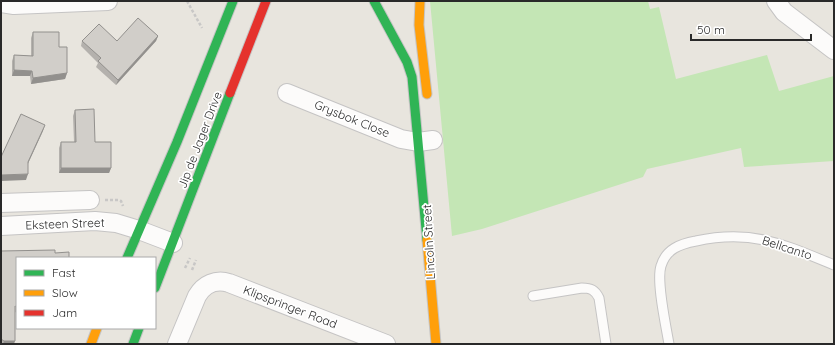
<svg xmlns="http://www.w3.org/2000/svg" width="835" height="345" viewBox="0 0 835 345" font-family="Quicksand,sans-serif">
<rect width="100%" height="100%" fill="#e8e5de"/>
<polygon fill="#c4e6b5" points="430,1 648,1 650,9 659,7 676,79 767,55 779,91 834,76 834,161 744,167 741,148 647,169 643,177 482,229 452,236"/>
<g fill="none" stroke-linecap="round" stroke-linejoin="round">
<defs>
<g id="lane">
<path d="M533,296L582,288C591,288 595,290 599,298L606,344"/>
<path d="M669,344C666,326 656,281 661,266C666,249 680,244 696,241C752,229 783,244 834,265"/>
</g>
<g id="street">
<polyline points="776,1 784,12 834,50"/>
<polyline points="1,3 14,5 108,1"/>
<polyline points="287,93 401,139 418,142 433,140"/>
<polyline points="1,203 90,200"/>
<polyline points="1,226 95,221 116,223 139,230 173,243"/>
<path d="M177,344L197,296C204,284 216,279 229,283L386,344"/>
</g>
<g id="fast">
<polyline points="374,1 407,62 412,77 427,240"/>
<polyline points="127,258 177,142 233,1"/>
<polyline points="155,288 230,93"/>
<polyline points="133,344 139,328"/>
</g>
<g id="slow">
<polyline points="420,1 419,25 427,94"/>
<polyline points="427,240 436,344"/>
<polyline points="91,344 97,328"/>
</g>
<polyline id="jam" points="230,93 266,1"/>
</defs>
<use href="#lane" stroke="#c5c4c4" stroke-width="11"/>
<use href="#street" stroke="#c5c4c4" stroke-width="20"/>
<use href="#fast" stroke="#c5c4c4" stroke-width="11"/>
<use href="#slow" stroke="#c5c4c4" stroke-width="11"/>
<use href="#jam" stroke="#c5c4c4" stroke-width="11"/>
<g stroke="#c8c7c6" stroke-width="2.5" stroke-dasharray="3 2" stroke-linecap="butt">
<polyline points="187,1 202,28"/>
<polyline points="105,200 118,200 121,201 123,206"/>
<polyline points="185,268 190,258"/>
<polyline points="192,270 196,260"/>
</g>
<use href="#lane" stroke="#fcfbfa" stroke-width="9"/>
<use href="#street" stroke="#fcfbfa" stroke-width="18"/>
<use href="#fast" stroke="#30b455" stroke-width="9"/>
<use href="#slow" stroke="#ff9f0a" stroke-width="9"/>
<use href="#jam" stroke="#e5322d" stroke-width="9"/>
</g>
<g fill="#b4b1ad">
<polygon points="33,32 59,47 67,73 65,79 31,84 30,76 12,76 12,61 14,55 31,56 31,38"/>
<polygon points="158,36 156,41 116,85 96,67 98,63 81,46 82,41 117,41"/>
<polygon points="75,110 111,168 109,173 59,173 59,148 61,142 74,142 73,116"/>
<polygon points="1,251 17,258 17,313 15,312 14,344 1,344"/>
</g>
<g fill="#92908d">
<polygon points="158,36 156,41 116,85 118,80"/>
<polygon points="14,70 32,71 30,76 12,76"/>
<polygon points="67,73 65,79 31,84 33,78"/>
<polygon points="45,125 43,131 26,168 28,162"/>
<polygon points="61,168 111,168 109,173 59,173"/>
<polygon points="28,174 26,180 1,181 1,175"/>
<polygon points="4,341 15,341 14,344 3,344"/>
</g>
<g fill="#d1cec9" stroke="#92908d">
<polygon points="138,18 158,36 118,80 98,61 101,58 82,41 99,24 117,41"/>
<polygon points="33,32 59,32 59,47 67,47 67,73 33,78 32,71 14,70 14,55 33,56"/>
<polygon points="94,109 95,142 111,142 111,168 61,168 61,142 76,142 75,110"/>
<polygon points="21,114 45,125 28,162 28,174 1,175 1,157"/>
<polygon points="55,250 55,253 69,252 69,258 17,258 17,307 15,306 15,341 4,341 1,339 1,251"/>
</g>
<g text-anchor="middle" stroke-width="3.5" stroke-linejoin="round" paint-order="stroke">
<g font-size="12" fill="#292929" stroke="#fff">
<text transform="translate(352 119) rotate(22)" y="4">Grysbok Close</text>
<text transform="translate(200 140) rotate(-69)" y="4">Jip de Jager Drive</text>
<text transform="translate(65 224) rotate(-2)" y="4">Eksteen Street</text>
<text transform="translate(429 242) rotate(-93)" y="4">Lincoln Street</text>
<text transform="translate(787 248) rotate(18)" y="4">Bellcanto</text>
<text transform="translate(290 307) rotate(21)" y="4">Klipspringer Road</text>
</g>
</g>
<rect width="835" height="345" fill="none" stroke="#292929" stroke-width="4"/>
<rect x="16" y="257" width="140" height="72" fill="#ffffff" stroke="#a9a9a9"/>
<rect x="24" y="270" width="20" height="6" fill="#30b455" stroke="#a9a9a9"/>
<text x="52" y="277" font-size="12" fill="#292929">Fast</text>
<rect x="24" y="290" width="20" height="6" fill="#ff9f0a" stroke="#a9a9a9"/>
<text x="52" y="297" font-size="12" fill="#292929">Slow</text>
<rect x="24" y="310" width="20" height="6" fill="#e5322d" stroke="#a9a9a9"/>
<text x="52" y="317" font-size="12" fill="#292929">Jam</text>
<path d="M691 34v6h120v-6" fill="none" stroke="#292929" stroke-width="2"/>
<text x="697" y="34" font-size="12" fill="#292929" stroke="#ffffff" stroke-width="3" paint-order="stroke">50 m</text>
</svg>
